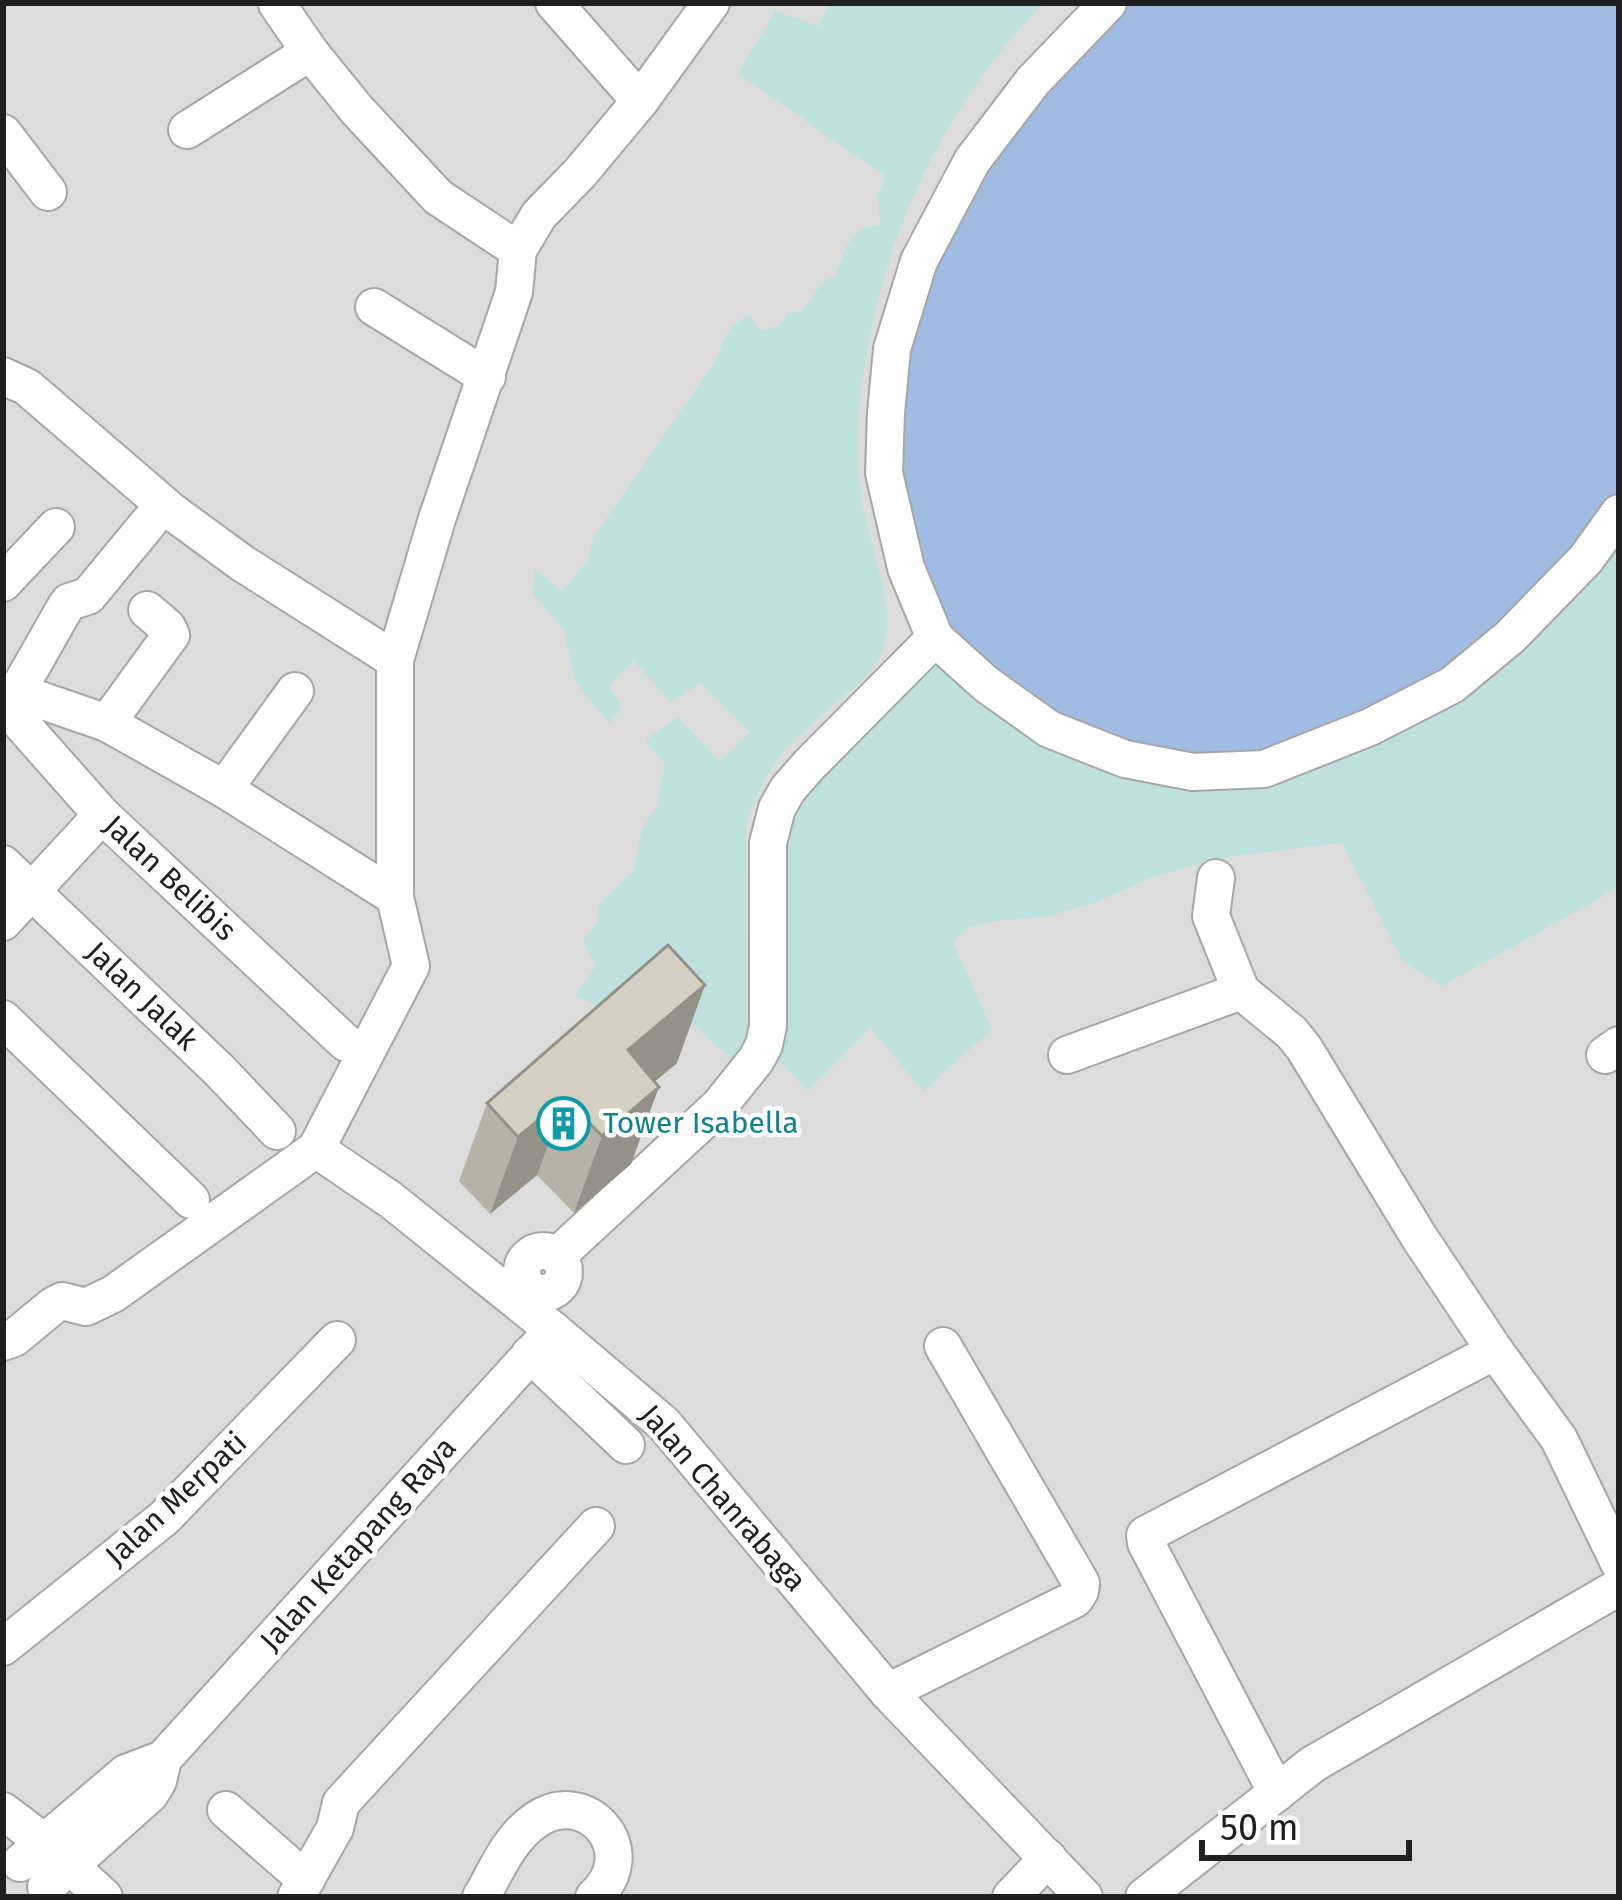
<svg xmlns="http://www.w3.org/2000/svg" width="1622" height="1900" viewBox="0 0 1622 1900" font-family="'Fira Sans',sans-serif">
<rect width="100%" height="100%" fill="#f1f1e4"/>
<rect fill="#dddcdc" x="3" y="3" width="1616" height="1894"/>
<g fill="#bfe1dd">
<path d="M830,3H1044C946,102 887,227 865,364C858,408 855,456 862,500C868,546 899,607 882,652C874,672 857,685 841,699C792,741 763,763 746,828L747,1028L742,1045L732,1060L651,986L616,1014L575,996L596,966L583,940L597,923L599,904L634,870L642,829L657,805L665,764L645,741L678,717L720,762L750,732L701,683L670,702L634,661L609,686L622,708L609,723L576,683L564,631L533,593L535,570L562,591L588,560L595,535L718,357C725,335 728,325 750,315L759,330L779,326L788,313L802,311L823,282L835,276L847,245L860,229L881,224L877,196L886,177L738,74L775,11L819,26Z"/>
<polygon points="1619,513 1619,885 1604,896 1442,986 1403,962 1342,843 1213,859 1148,879 1097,902 1046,917 996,921 968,927 953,942 992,1030 923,1091 870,1028 808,1091 764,1045 777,808 935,638"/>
</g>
<polygon fill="#a0bce3" points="1108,3 1619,3 1619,513 1586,559 1370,727 1193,772 990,687 906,568 884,473 919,261"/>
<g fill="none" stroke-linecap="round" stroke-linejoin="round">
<defs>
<g id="minor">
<polyline points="554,3 640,101"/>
<polyline points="1108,3 1033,81 972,161 919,261 892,349 886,413 884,473 906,568 935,638 986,684 1049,729 1125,759 1193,772 1264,769 1370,727 1452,685 1510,637 1586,559 1619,513"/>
<polyline points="277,4 310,52 357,110 438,197 518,250"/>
<polyline points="187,130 310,52"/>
<polyline points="3,133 48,192"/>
<polyline points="374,307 487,377"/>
<polyline points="3,376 27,387 171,511 242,563 395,660"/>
<polyline points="3,583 56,527"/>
<polyline points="3,691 17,692 107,723 224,789 395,897 411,966 316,1149 113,1294 86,1307 62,1301 54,1305 14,1338 3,1342"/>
<polyline points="17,692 66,606 69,602 88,596 150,521"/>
<polyline points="3,703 102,815 346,1043"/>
<polyline points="107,723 171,635 167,627 147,610"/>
<polyline points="224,789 295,691"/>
<polyline points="3,864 219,1070 277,1131"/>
<polyline points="1216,878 1211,916 1241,991 1291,1032 1304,1048 1419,1237 1495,1351 1559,1439 1619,1563"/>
<polyline points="395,897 395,660 437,519 514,292 518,250 539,215 580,173 640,101 711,3"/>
<polyline points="3,922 102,815"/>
<polyline points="3,1019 191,1200"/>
<polyline points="1067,1055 1241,991"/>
<polyline points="1605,1055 1619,1045"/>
<polyline points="316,1149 391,1200 553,1330 664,1424 888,1692 1084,1897"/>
<circle cx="543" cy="1272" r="21"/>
<polyline points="557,1256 719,1106 756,1060 764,1045 768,1026 768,843 777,808 788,789 809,765 935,638"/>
<polyline points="530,1354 626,1445"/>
<polyline points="3,1647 164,1518 337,1340"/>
<polyline points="888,1692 1075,1599 1080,1591 1081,1583 943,1346"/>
<polyline points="1277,1793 1146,1543 1145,1535 1495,1351"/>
<polyline points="226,1810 306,1880"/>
<polyline points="3,1811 44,1842 104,1897"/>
<polyline points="20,1863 126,1773 163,1759"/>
<polyline points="46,1887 150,1794 158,1781 163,1759 553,1330"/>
<polyline points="296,1897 335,1828 341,1803 596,1526"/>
<path d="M481,1897C497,1870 509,1838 536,1820C586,1785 645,1851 594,1897"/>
<polyline points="1011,1897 1048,1858"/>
<polyline points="1144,1897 1313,1764 1619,1587"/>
</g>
</defs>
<use href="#minor" stroke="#a6a6a6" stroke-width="40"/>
<use href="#minor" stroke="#fff" stroke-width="36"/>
</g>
<polygon fill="#b6b3a6" points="677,1063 654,1082 631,1164 574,1213 537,1175 490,1214 459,1181 487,1103"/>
<g fill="#949287">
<polygon points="705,985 677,1063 600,1127 628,1050"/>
<polygon points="659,1087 631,1164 574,1213 602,1136"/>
<polygon points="565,1098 537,1175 490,1214 518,1137"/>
</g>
<polygon fill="#d4d0c1" stroke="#949287" stroke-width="3" points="668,945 705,985 628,1050 659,1087 602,1136 565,1098 518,1137 487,1103"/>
<defs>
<symbol id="building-ring" viewBox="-11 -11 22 22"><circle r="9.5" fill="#fff" stroke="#0f9aa8" stroke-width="1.5"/><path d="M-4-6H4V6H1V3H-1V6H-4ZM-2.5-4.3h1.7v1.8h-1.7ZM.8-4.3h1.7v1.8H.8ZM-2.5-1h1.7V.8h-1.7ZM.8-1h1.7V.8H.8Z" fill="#0f9aa8"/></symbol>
</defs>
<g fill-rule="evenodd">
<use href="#building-ring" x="534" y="1094" width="59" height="59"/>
</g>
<g text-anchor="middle" stroke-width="9" stroke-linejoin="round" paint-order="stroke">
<g font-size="30" fill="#1f1f1f" stroke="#fff">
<text transform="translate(170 878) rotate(43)" y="10">Jalan Belibis</text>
<text transform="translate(142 996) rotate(44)" y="10">Jalan Jalak</text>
<text transform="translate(723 1498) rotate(49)" y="10">Jalan Chanrabaga</text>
<text transform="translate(176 1499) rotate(-43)" y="10">Jalan Merpati</text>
<text transform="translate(358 1544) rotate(-48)" y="10">Jalan Ketapang Raya</text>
</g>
<g font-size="30" fill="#0d838f" stroke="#fff" text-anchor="start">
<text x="603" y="1133">Tower Isabella</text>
</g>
</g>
<rect width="1622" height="1900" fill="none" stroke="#1f1f1f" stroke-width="12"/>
<path d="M1202 1840v18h207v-18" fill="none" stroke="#1f1f1f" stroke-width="6"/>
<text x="1220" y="1840" font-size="36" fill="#1f1f1f" stroke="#ffffff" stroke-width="9" paint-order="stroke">50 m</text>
</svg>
